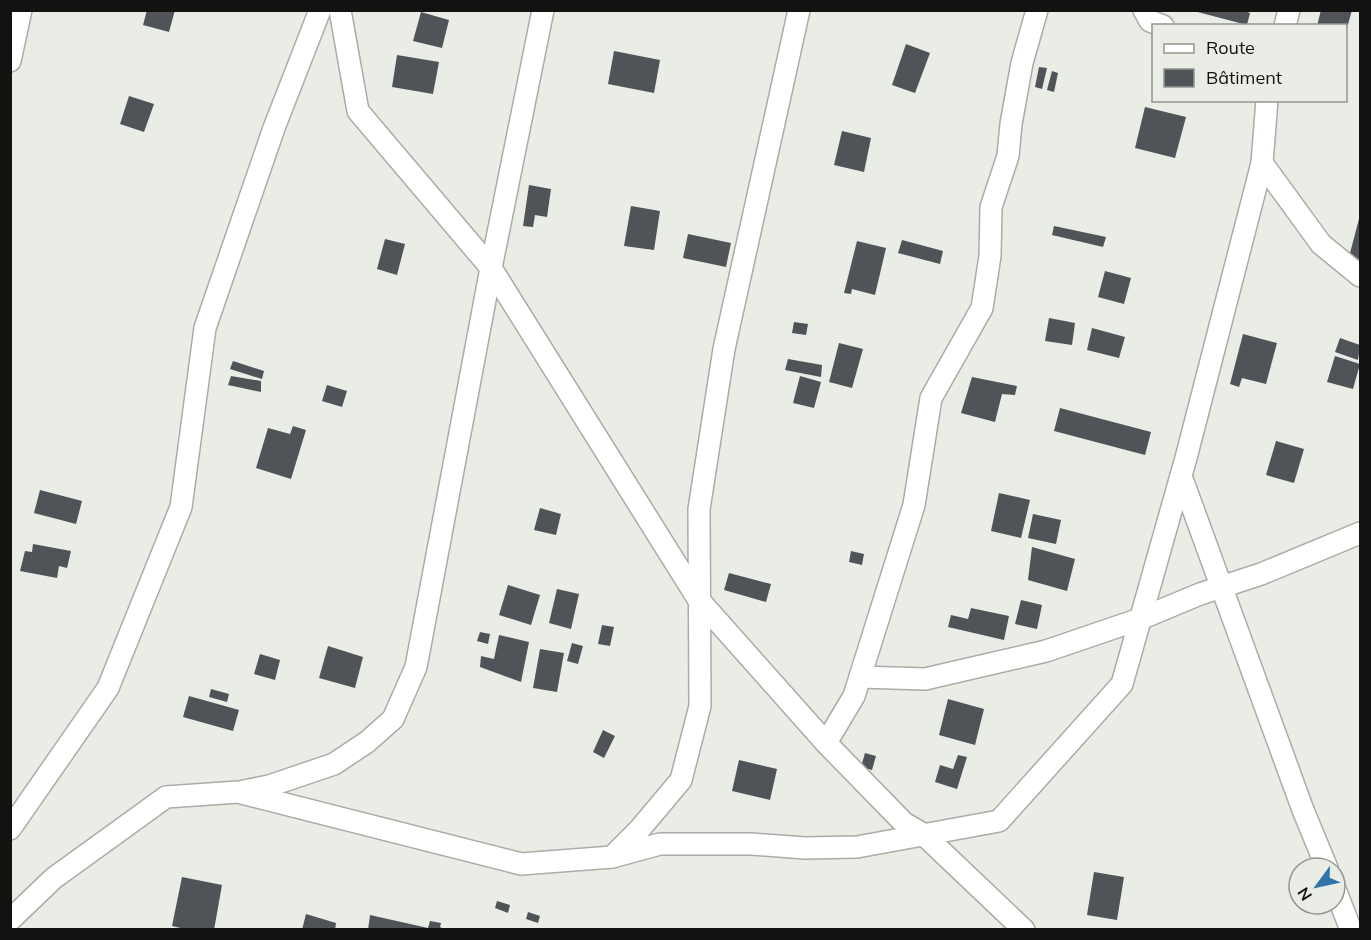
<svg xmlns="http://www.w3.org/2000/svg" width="1371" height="940" viewBox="0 0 1371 940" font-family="Mulish,sans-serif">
<rect width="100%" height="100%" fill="#eaece6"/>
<g fill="#505458">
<polygon points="147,10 175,10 169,32 143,25"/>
<polygon points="1190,10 1241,10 1250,13 1247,25"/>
<polygon points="1321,10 1352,10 1346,32 1346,26 1317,26"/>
<polygon points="421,12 449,20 442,48 413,41"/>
<polygon points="906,44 930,53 915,93 892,85"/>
<polygon points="614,51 660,60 654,93 608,84"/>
<polygon points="397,55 439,62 433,94 392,87"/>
<polygon points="1039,67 1047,68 1042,89 1035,87"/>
<polygon points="1052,71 1058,73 1054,92 1047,90"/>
<polygon points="129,96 154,104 144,132 120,124"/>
<polygon points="1145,107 1186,117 1175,158 1135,148"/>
<polygon points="842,131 871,138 864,172 834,165"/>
<polygon points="529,185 551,189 547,217 535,215 533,227 523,226"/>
<polygon points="631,206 660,211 654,250 624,246"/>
<polygon points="1360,215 1360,260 1349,257"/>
<polygon points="1054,226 1106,237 1103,247 1052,235"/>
<polygon points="688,234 731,243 726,267 683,258"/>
<polygon points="385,239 405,244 397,275 377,269"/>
<polygon points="902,240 943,251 940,264 898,253"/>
<polygon points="857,241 886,248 875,295 852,289 851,294 844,293"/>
<polygon points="1105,271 1131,278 1124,304 1098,297"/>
<polygon points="1049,318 1075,323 1072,345 1045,341"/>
<polygon points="794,322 808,324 806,335 792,333"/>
<polygon points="1092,328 1125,337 1119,358 1087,350"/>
<polygon points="1243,334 1277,343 1266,384 1242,378 1239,387 1230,384"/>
<polygon points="1340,338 1360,345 1358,360 1335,352"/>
<polygon points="839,343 863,349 852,388 829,382"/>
<polygon points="1335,356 1360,364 1353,389 1327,382"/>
<polygon points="788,359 822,365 821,377 785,370"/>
<polygon points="233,361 264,371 262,379 230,369"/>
<polygon points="231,376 261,381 261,392 228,385"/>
<polygon points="800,376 821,382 814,408 793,403"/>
<polygon points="972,377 1017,386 1015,395 1002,394 995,422 961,413"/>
<polygon points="327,385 347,391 342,407 322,401"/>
<polygon points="1060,408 1151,432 1145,455 1054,431"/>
<polygon points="293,426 306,430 291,479 256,468 268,428 290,434"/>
<polygon points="1276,441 1304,449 1294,483 1266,475"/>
<polygon points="40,490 82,501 76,524 34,513"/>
<polygon points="999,493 1030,500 1021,538 991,531"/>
<polygon points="540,508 561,514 556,535 534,530"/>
<polygon points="1033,514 1061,520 1056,544 1028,538"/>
<polygon points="33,544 71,551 67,568 59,566 57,578 20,571 25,551 32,552"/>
<polygon points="1032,547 1075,559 1067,591 1028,580"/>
<polygon points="851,551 864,554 862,565 849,562"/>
<polygon points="729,573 771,584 766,602 724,590"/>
<polygon points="508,585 540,595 531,625 499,615"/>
<polygon points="557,589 579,594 571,629 549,623"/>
<polygon points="1021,600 1042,605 1037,629 1015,624"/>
<polygon points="971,608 1009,616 1004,640 948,627 951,615 968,619"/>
<polygon points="602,625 614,627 610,646 598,644"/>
<polygon points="480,632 490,634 488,644 477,641"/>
<polygon points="499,635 529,642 521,682 480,667 481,656 494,659"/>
<polygon points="572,643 583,646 578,664 567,661"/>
<polygon points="328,646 363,657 355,688 319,678"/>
<polygon points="540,649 564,653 557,692 533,688"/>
<polygon points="260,654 280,660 275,680 254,674"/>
<polygon points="211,689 229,694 227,702 209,697"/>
<polygon points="189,696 239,710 233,731 183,717"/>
<polygon points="948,699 984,709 975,745 939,735"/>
<polygon points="603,730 615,736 604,758 593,752"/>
<polygon points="865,753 876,756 872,770 861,767"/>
<polygon points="958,755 967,757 957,789 935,782 940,765 953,769"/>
<polygon points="739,760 777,769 770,800 732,791"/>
<polygon points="1094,872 1124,877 1117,920 1087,915"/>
<polygon points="182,877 222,885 214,930 189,930 172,926"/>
<polygon points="497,901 510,905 508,913 495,908"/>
<polygon points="528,912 540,916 538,923 526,919"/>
<polygon points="306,914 336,923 335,930 302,930"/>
<polygon points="370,915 428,928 430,921 441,923 440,927 446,930 368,930"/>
</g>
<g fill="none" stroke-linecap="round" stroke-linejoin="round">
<defs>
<g id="street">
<polyline points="340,10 358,111 491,268 698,599 826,743 904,823 923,834 1024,930"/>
<polyline points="1144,10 1150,21 1163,26"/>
<polyline points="1285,26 1289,10"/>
<polyline points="10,61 21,10"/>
<polyline points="1267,100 1262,163 1321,244 1360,276"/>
<polyline points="1181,476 1303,810 1327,868"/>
<polyline points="860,677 925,679 1046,651 1140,619 1200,594 1261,574 1360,533"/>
<polyline points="826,743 854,696 914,505 931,398 982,308 990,256 991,207 1008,156 1011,124 1022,63 1037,10"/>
<polyline points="244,791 269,786 334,764 367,742 393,719 416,667 491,268 543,10"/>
<polyline points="10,829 108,688 181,507 205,328 274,128 320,10"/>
<polyline points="612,857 660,844 751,844 805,848 857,847 999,821 1122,684 1186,458 1262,163"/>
<polyline points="1335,889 1351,930"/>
<polyline points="10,920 54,878 166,797 238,792 521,864 612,857 639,830 681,780 700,706 699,509 724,349 799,10"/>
</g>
</defs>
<use href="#street" stroke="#abaca7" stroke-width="24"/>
<use href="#street" stroke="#fff" stroke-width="21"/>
</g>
<rect width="1371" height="940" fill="none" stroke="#121311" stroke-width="24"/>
<rect x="1152" y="24" width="195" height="78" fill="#eaece6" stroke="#949591" stroke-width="1.5"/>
<rect x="1164" y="44" width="30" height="9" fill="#ffffff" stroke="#949591" stroke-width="1.5"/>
<text x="1206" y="54" font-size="18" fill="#121311">Route</text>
<rect x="1164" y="69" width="30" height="18" fill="#505458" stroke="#949591" stroke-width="1.5"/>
<text x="1206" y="84" font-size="18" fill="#121311">Bâtiment</text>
<g transform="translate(1317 886) rotate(237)"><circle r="28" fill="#eaece6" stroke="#949591" stroke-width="1.5"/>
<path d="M0-4.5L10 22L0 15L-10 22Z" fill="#3173a9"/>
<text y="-9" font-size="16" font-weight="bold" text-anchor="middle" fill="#121311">N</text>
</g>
</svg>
